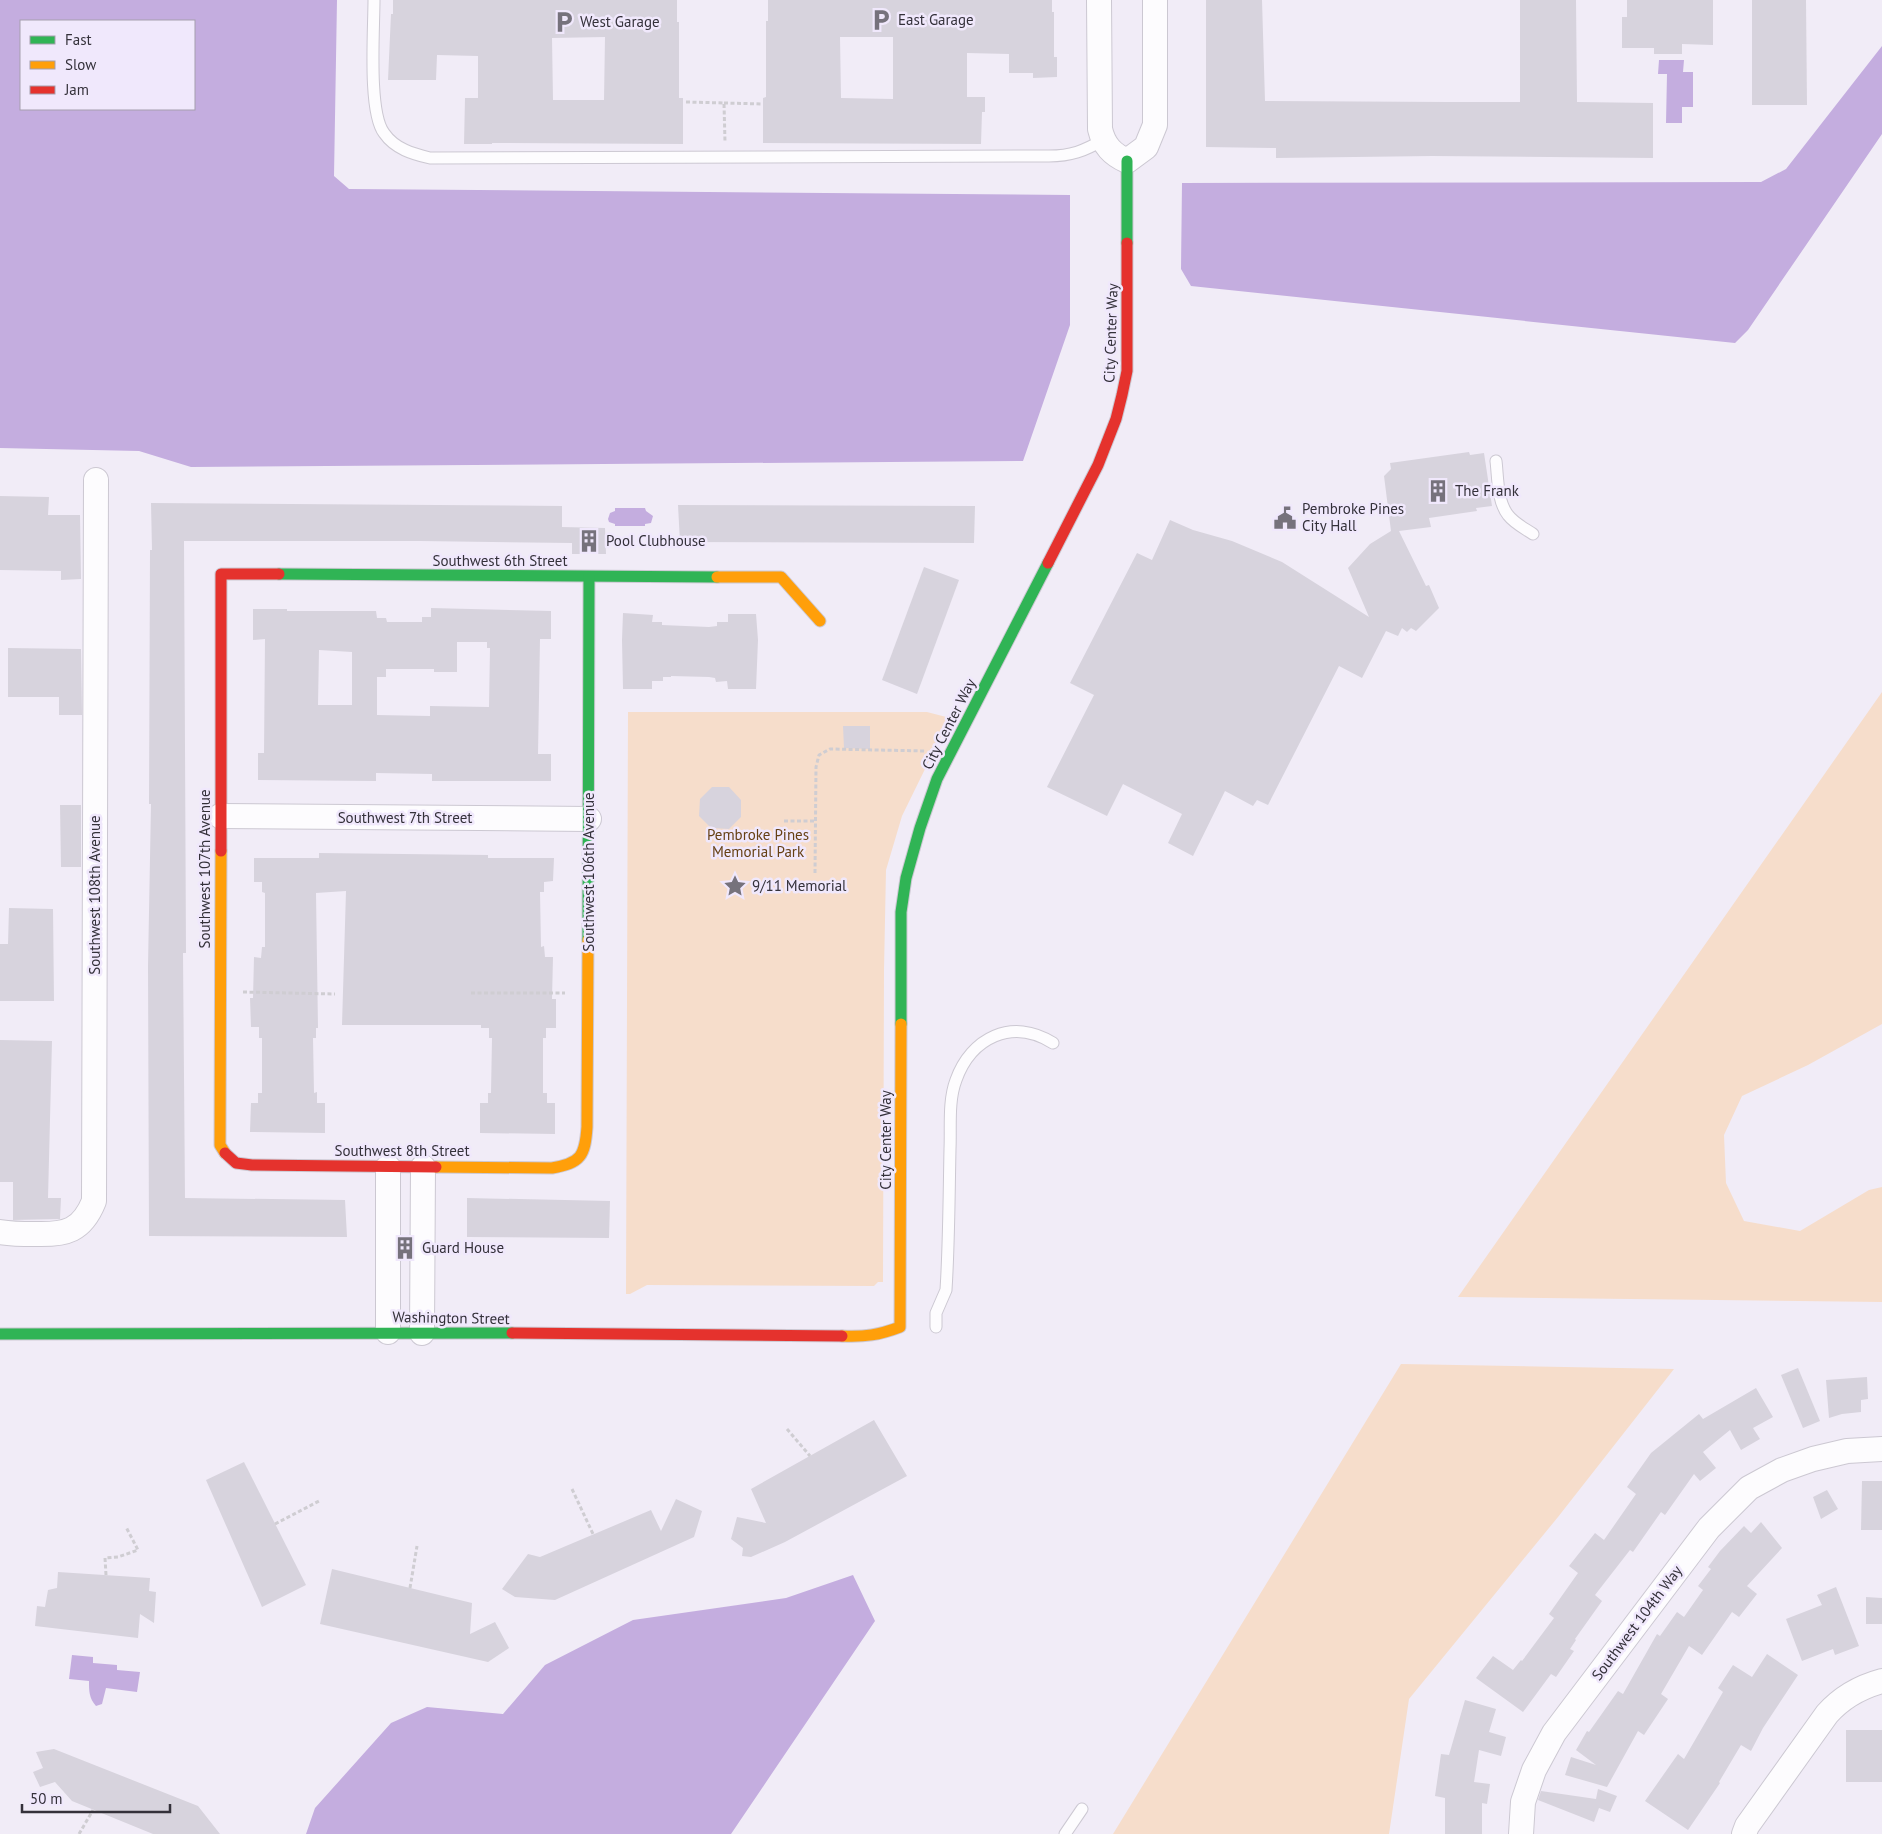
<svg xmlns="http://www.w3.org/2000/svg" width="1882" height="1834" viewBox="0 0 1882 1834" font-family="'PT Sans',sans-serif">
<rect width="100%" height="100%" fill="#f1ecf7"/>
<g fill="#f6ddcb">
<polygon points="1882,692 1882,1024 1808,1065 1742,1096 1724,1135 1726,1183 1744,1221 1800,1231 1869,1190 1882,1187 1882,1302 1458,1297"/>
<polygon points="628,712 927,712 950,718 902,816 886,870 884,970 883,1282 878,1282 874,1286 647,1285 630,1294 626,1294"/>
<polygon points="1401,1364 1674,1369 1558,1517 1409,1699 1389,1834 1113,1834"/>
</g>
<g fill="#c4addf" fill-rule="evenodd">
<path d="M0,0H337L334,176L349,189L1070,195V325L1023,461L191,467L139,451L0,448ZM21,21H194V109H21Z"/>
<polygon points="1882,46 1882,134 1748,330 1735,343 1191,286 1181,269 1182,183 1761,182 1786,169"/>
<polygon points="1659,60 1684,60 1683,72 1693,72 1693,107 1682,107 1682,123 1666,123 1667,74 1658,74"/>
<polygon points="615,508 645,508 646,511 653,516 651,523 645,524 645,526 615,526 615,524 609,522 608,519 610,513 615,511"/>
<polygon points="853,1575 875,1621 731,1834 306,1834 315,1808 391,1723 427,1707 503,1714 545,1665 633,1620 786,1598"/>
<path d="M72,1655L93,1657V1663L117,1665V1670L140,1672L137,1692L106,1688L102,1704L96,1706C89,1698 89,1691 89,1681L69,1679Z"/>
</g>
<g fill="#d7d3dd" fill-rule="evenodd">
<path d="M393,0H677V22H679V98H683V144L492,143V144H464L465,98H478V56L437,55L436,80H388L391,14H393ZM605,37L604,100H553L552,38Z"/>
<path d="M768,0H1052V12H1054V57H1057V77L1033,78V73H1009V54L967,53V97H985V112H982L981,144L763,143V98L766,97V21H768ZM840,37H893V99L841,98Z"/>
<polygon points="1206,0 1262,0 1265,101 1447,102 1520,102 1520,0 1576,0 1577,102 1653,103 1653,158 1432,156 1276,158 1276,148 1206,147"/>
<polygon points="1627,0 1713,0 1713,45 1682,44 1682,54 1654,54 1654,48 1622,48 1622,17 1627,17"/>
<polygon points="1752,0 1806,0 1807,105 1752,105"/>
<polygon points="1469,452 1470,455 1484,453 1492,506 1476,508 1477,511 1429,518 1431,527 1399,531 1426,586 1429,585 1439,608 1416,631 1411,628 1407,632 1402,628 1398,636 1386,631 1362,678 1339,666 1268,805 1257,800 1253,806 1225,791 1193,856 1168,843 1182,814 1123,784 1107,816 1047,787 1094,695 1070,683 1137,553 1152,560 1170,520 1193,530 1232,541 1282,562 1369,617 1348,568 1370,544 1391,531 1384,476 1391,469 1390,463"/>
<polygon points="0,496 49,497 48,515 80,515 81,579 61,580 61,571 0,570"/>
<polygon points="151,503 562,506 562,527 605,528 606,554 572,554 572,543 420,541 184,541 186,953 183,953 185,1198 345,1200 347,1237 149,1236 148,966 151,804 149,804 150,550 152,550"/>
<polygon points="678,505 975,506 974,543 680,542"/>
<polygon points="924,567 959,580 917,694 882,680"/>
<path d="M431,608L551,611V639H540L538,754H551V781H432V774L376,773V781L258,780V753H264L265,639L253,640V609H287V611H376L377,618H386L387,622H422V617H431ZM457,642H487V648H490L489,707L430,706V716L377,715V677H386V669H434V672H457ZM319,650L352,652V705H318Z"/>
<polygon points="623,613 653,615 652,622 662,622 662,625 709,627 717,626 717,622 728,622 728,614 756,614 758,640 756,689 728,689 727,681 716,682 715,678 709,677 671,676 671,677 663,677 663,681 652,681 652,689 623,689 622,640"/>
<polygon points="8,648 81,649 82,715 59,715 59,697 8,697"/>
<polygon points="843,726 870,726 870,749 844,748"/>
<polygon points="712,787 729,787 741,800 741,817 729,829 711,828 699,816 700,799"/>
<polygon points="60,805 81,805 81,867 61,867"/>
<polygon points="319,853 488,855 488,858 554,858 553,881 544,882 544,892 540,892 541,947 544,946 545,957 553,957 552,999 556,999 556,1028 546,1028 546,1038 543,1038 543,1093 547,1093 547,1103 555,1103 555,1134 480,1133 480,1103 488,1103 488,1093 491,1093 492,1038 489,1038 489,1028 481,1028 481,1025 342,1025 346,891 316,893 318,1028 316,1028 316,1038 313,1038 314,1093 317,1092 317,1103 325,1103 325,1133 250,1132 251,1103 258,1103 258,1093 262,1093 262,1038 259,1038 259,1027 251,1027 250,998 253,998 254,957 261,958 262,947 265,947 265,893 262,892 262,882 254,882 254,858 319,858"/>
<polygon points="9,908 53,909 54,1001 0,1001 0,944 8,944"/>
<polygon points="0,1040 52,1041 48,1198 61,1198 60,1219 13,1220 13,1182 0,1182"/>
<polygon points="467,1198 610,1201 609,1238 467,1237"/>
<polygon points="1798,1368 1820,1421 1803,1428 1781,1375"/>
<polygon points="1867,1377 1868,1399 1861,1400 1861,1412 1842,1414 1829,1418 1826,1380"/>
<polygon points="1756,1388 1773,1417 1753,1428 1760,1439 1741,1450 1730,1430 1703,1452 1716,1468 1700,1481 1694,1474 1665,1515 1661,1512 1633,1552 1630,1550 1595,1595 1602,1601 1575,1639 1576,1640 1570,1649 1574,1651 1556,1677 1551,1674 1523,1712 1476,1678 1493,1656 1513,1670 1521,1660 1522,1661 1554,1618 1549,1614 1578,1573 1569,1566 1595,1533 1604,1540 1636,1494 1627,1487 1651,1453 1699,1414 1703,1419"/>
<polygon points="874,1420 907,1476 785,1542 751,1557 742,1556 743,1548 731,1539 737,1517 766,1523 751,1489"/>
<polygon points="244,1462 306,1585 262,1607 206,1480"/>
<polygon points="1862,1481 1882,1481 1882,1530 1861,1530"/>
<polygon points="1827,1490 1838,1509 1821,1519 1813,1497"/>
<polygon points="676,1499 702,1511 694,1537 555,1600 515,1597 502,1589 528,1554 540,1557 651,1510 661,1531"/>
<polygon points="1761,1522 1782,1548 1747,1586 1757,1594 1739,1617 1732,1612 1702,1655 1689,1646 1661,1694 1668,1699 1644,1735 1638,1731 1607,1787 1565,1775 1571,1757 1596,1765 1576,1750 1587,1731 1589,1732 1618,1691 1623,1694 1657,1634 1660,1636 1677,1612 1684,1617 1703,1590 1698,1586 1711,1569 1708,1567 1720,1551 1744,1526 1751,1533"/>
<polygon points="332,1569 472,1603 470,1634 495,1622 509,1648 488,1662 320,1624"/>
<polygon points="58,1572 150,1578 149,1591 156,1592 154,1623 140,1614 138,1638 35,1626 37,1606 45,1607 48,1590 57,1588"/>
<polygon points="1836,1587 1859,1646 1835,1655 1833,1649 1802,1661 1786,1619 1822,1605 1817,1595"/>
<polygon points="1866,1597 1882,1598 1882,1624 1866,1624"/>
<polygon points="1767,1654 1798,1675 1763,1728 1751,1751 1741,1745 1719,1782 1720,1783 1688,1830 1645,1801 1678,1754 1684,1759 1723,1692 1718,1688 1733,1665 1752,1677"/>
<polygon points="1465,1700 1496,1709 1489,1732 1506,1737 1501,1756 1479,1750 1474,1782 1490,1784 1487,1804 1482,1803 1482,1834 1445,1834 1445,1798 1435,1796 1441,1754 1449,1755"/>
<rect x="1846" y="1730" width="36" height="52"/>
<polygon points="54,1749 198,1806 220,1834 153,1834 72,1801 55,1782 40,1787 33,1772 43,1768 36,1752"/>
<polygon points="1598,1789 1617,1796 1610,1812 1599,1808 1594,1822 1538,1800 1541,1791 1596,1799"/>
</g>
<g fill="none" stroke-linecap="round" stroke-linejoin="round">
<defs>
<g id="lane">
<path d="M374,0C374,30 368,112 384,133C395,149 413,154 430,158L1049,156C1071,156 1084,151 1103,140"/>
<path d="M1496,461C1498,477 1497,501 1508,515C1514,523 1524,528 1533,534"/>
<path d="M936,1327V1313L946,1290C949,1243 949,1196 950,1149C951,1127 948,1101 956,1080C971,1038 1012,1017 1053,1043"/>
<polyline points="1065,1834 1082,1809"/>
</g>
<g id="street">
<path d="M1099,0L1100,129C1104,146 1112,154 1127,161L1146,147L1155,125V0"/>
<polyline points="220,816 589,819"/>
<path d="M0,1232C12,1234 23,1234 35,1234C66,1235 82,1231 94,1201L96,480"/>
<polyline points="388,1332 388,1167"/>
<polyline points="422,1333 423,1167"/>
<polyline points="1521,1834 1523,1802 1534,1770 1554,1733 1709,1528 1749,1488 1782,1470 1813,1459 1847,1451 1882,1449"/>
<path d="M1744,1834L1747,1826L1827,1714C1842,1697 1860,1687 1882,1681"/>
</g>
<g id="fast">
<polyline points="1127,161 1127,243"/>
<polyline points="279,574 717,577"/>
<polyline points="588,940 589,577"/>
<polyline points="901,1024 901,912 906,878 920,828 937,779 1048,563"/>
<polyline points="0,1334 512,1333"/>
</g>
<g id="slow">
<polyline points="717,577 781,577 820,621"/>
<polyline points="221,851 220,1145 225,1153"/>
<path d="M436,1167L552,1168C581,1163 585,1156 587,1127L588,940"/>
<path d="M842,1336C865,1337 879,1335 900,1327L901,1024"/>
</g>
<g id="jam">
<polyline points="1048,563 1098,465 1116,419 1122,395 1127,371 1127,243"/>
<polyline points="221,851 221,574 279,574"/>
<polyline points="225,1153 236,1163 252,1165 436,1167"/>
<polyline points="512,1333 842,1336"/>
</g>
</defs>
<use href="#lane" stroke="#ccc8d2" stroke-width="13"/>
<use href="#street" stroke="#ccc8d2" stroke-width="26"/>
<use href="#fast" stroke="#ccc8d2" stroke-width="13"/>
<use href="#slow" stroke="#ccc8d2" stroke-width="13"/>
<use href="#jam" stroke="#ccc8d2" stroke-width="13"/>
<g stroke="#cfcdd2" stroke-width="3" stroke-dasharray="4 2.5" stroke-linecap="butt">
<polyline points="686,102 724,103 725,142"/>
<polyline points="724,103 763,104"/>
<polyline points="784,821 815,821"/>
<polyline points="815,873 816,767 819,755 830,749 925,751"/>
<polyline points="243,992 335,994"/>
<polyline points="471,993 565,993"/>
<polyline points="787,1429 810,1456"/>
<polyline points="572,1489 593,1534"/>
<polyline points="275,1524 321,1500"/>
<polyline points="106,1575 105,1558 118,1557 138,1550 126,1527"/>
<polyline points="410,1588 417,1546"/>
<polyline points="79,1834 93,1810"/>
</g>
<use href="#lane" stroke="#fdfcfe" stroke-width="11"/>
<use href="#street" stroke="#fdfcfe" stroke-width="24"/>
<use href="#fast" stroke="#30b455" stroke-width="11"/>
<use href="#slow" stroke="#ff9f0a" stroke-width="11"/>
<use href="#jam" stroke="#e5322d" stroke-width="11"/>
</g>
<defs>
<symbol id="parking-bare" viewBox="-9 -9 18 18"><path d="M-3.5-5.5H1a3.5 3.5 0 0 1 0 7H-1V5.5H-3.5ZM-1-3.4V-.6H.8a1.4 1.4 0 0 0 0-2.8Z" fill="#76727c" stroke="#f0e8fc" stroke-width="2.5" paint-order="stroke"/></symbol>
<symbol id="building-bare" viewBox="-9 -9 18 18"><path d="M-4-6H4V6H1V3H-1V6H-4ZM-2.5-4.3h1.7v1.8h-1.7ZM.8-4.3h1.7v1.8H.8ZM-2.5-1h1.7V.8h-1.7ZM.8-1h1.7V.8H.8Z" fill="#76727c" stroke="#f0e8fc" stroke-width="2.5" paint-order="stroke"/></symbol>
<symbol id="civic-bare" viewBox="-9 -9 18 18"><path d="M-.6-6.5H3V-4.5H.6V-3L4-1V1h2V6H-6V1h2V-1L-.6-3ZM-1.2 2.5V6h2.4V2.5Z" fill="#76727c" stroke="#f0e8fc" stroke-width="2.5" paint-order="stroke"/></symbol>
<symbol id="sight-bare" viewBox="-9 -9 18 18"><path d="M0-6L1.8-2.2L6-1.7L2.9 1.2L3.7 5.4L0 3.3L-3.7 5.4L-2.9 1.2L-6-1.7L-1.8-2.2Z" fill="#76727c" stroke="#f0e8fc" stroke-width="2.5" paint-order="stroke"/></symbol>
</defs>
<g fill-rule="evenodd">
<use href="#parking-bare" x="865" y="4" width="32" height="32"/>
<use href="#parking-bare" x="548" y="6" width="32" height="32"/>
<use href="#building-bare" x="1422" y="475" width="32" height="32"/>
<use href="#civic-bare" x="1269" y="502" width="32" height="32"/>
<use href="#building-bare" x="573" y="525" width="32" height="32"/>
<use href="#sight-bare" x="719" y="870" width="32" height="32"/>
<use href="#building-bare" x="389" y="1232" width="32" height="32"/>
</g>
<g text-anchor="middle" stroke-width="5" stroke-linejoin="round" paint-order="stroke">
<g font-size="15" fill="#34313a" stroke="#f0e8fc" text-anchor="start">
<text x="898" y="25">East Garage</text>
<text x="580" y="27">West Garage</text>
<text x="1455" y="496">The Frank</text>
<text x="1302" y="514">Pembroke Pines<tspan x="1302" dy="17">City Hall</tspan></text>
<text x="606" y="546">Pool Clubhouse</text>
<text x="752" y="891">9/11 Memorial</text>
<text x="422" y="1253">Guard House</text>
</g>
<g font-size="15" fill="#34313a" stroke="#f0e8fc">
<text transform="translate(1111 333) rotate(-88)" y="5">City Center Way</text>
<text x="500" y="566">Southwest 6th Street</text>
<text transform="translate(949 724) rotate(-63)" y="5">City Center Way</text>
<text x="405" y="823">Southwest 7th Street</text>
<text transform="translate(205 869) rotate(-90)" y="5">Southwest 107th Avenue</text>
<text transform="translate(589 872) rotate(-90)" y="5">Southwest 106th Avenue</text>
<text transform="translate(95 895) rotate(-90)" y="5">Southwest 108th Avenue</text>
<text transform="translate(886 1140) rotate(-90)" y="5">City Center Way</text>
<text x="402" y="1156">Southwest 8th Street</text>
<text transform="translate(451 1318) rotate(1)" y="5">Washington Street</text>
<text transform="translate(1637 1623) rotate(-53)" y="5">Southwest 104th Way</text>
</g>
<g font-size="15" fill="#664014" stroke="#f0e8fc">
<text x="758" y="840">Pembroke Pines<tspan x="758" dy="17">Memorial Park</tspan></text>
</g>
</g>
<rect x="20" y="20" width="175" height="90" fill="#f0e8fc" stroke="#a59fae"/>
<rect x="30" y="36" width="25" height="8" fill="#30b455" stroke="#a59fae"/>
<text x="65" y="45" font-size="15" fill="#34313a">Fast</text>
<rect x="30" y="61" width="25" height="8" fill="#ff9f0a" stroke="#a59fae"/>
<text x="65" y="70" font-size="15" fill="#34313a">Slow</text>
<rect x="30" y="86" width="25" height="8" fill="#e5322d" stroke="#a59fae"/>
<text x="65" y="95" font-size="15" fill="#34313a">Jam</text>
<path d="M22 1804v8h148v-8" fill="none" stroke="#34313a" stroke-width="2.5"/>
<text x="30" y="1804" font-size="15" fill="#34313a" stroke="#f0e8fc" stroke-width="4" paint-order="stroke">50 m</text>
</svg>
